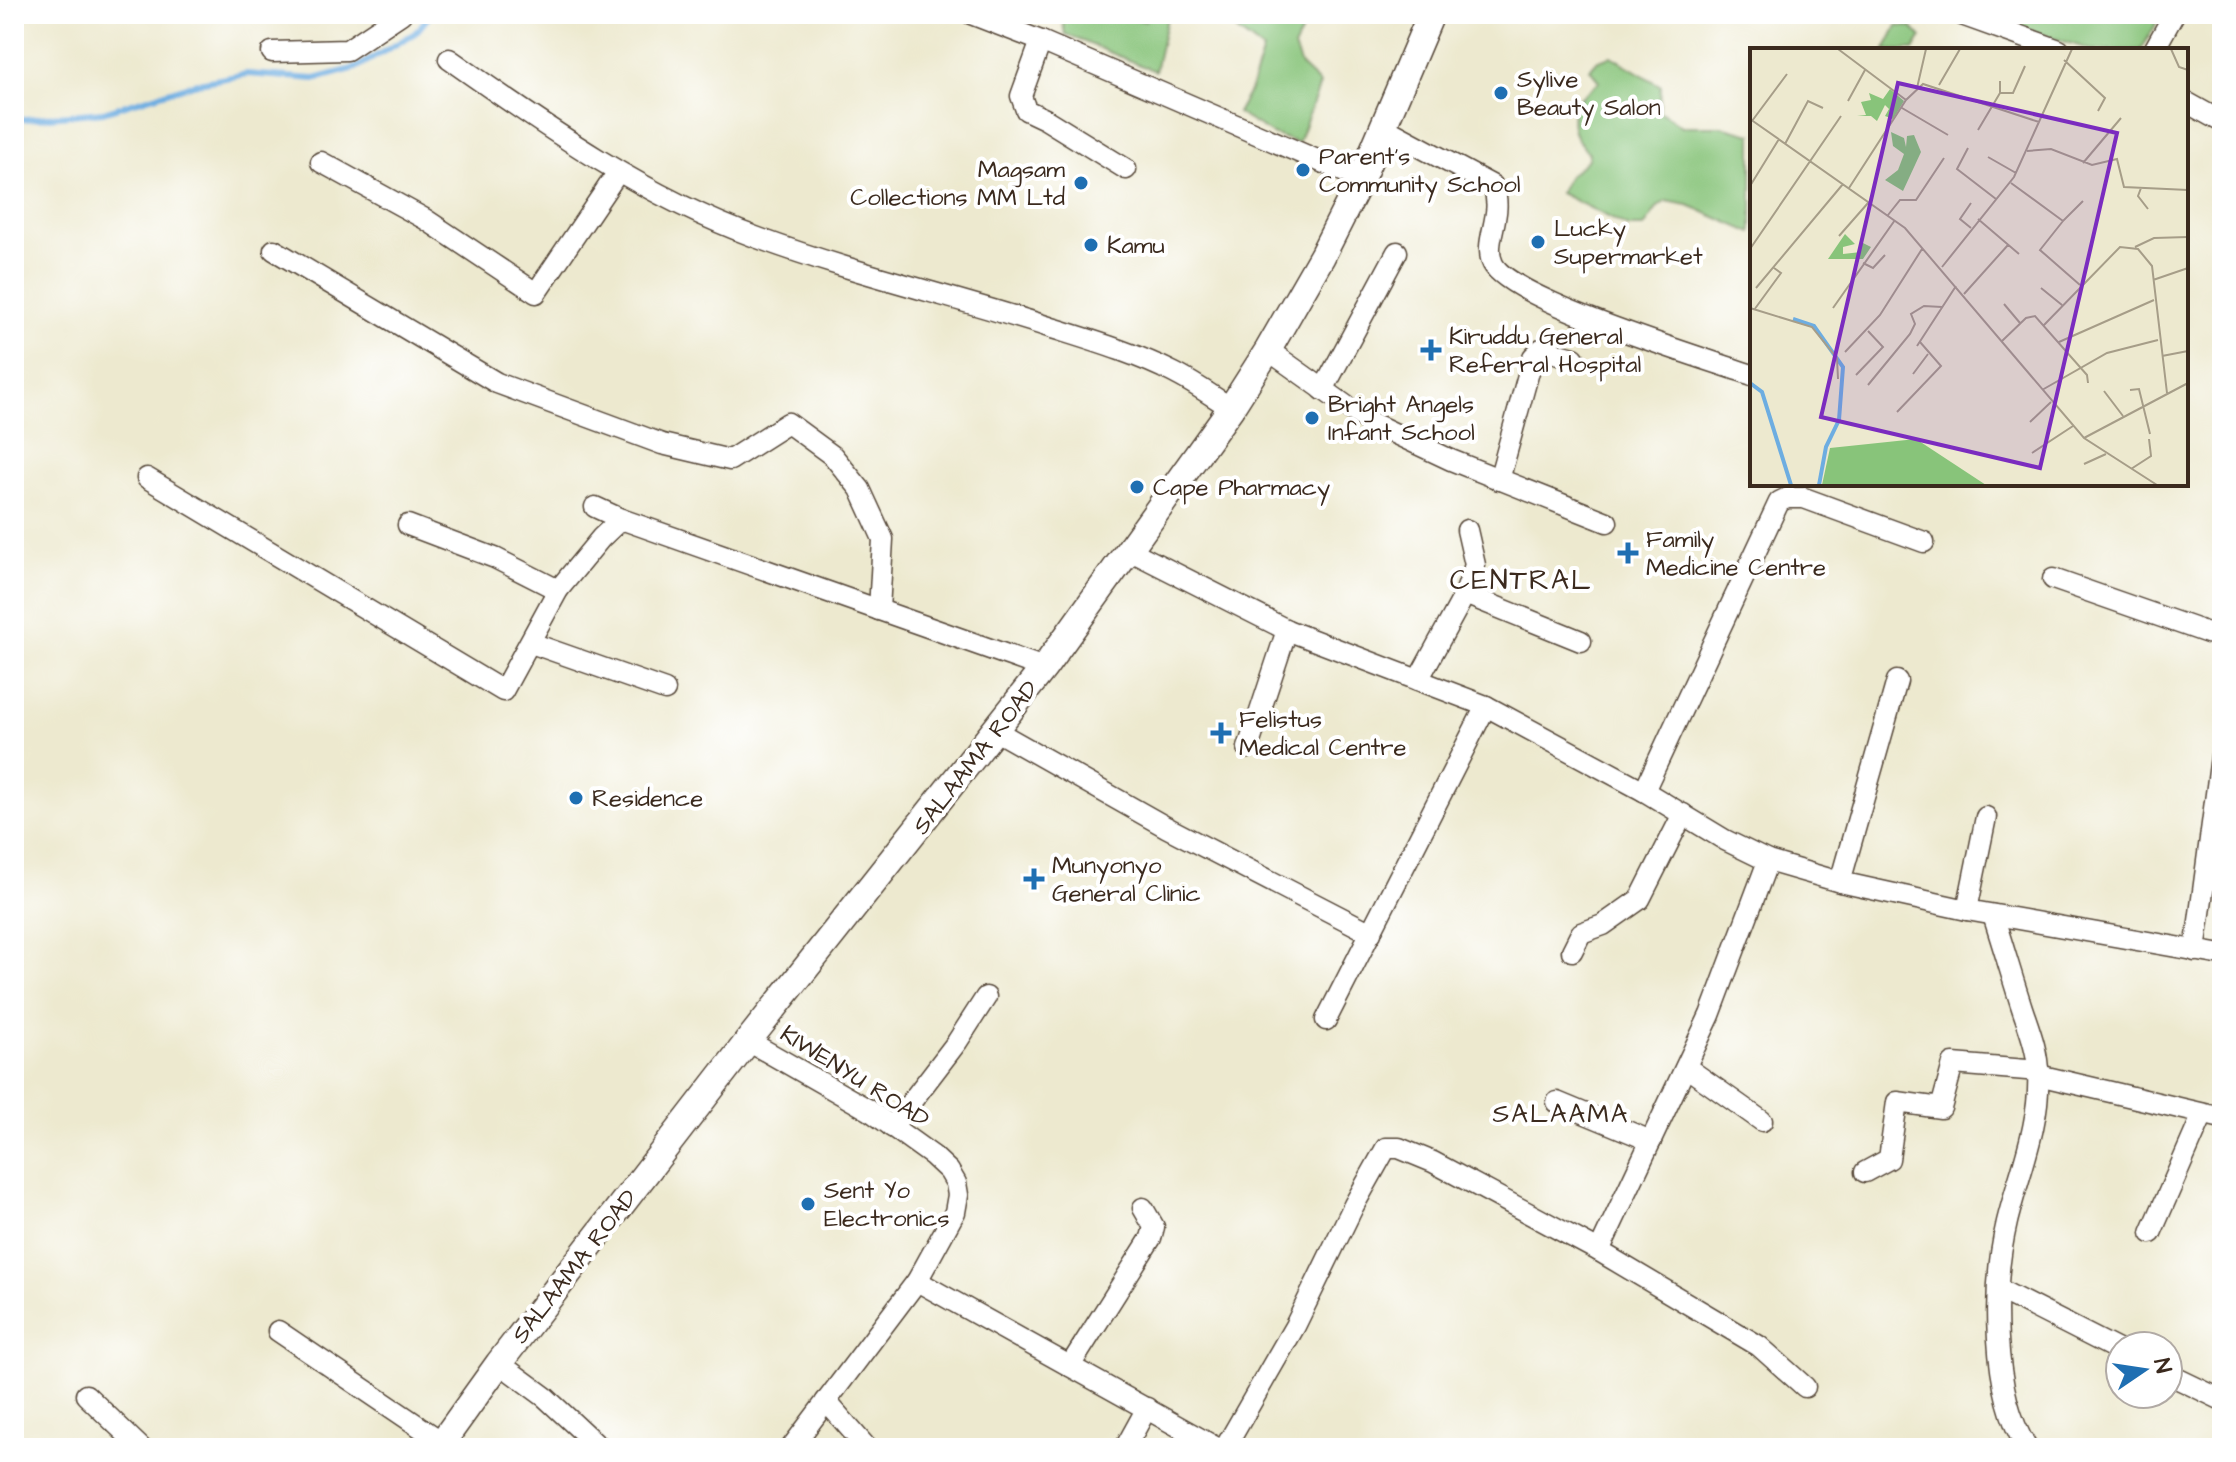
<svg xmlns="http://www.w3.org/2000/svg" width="2236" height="1462" viewBox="0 0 2236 1462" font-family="'Architects Daughter',sans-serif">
<rect width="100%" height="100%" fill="#fff"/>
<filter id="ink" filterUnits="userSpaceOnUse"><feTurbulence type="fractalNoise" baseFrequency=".0125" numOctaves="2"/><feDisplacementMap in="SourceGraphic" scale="16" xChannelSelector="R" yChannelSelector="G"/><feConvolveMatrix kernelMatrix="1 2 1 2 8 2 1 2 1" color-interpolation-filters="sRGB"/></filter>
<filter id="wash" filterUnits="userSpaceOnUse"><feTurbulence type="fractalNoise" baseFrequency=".006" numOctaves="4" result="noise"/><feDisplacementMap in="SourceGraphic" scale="32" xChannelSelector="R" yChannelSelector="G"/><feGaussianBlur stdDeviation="1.8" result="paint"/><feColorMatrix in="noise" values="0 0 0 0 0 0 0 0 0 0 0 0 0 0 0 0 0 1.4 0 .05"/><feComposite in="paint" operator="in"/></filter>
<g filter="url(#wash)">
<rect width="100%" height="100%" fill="#ede9cf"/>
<g fill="#88c47a" stroke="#62774c" stroke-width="2">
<polygon points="1061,14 1112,14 1145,21 1148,14 1168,14 1155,71 1065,34"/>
<polygon points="1238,14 1310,14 1294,48 1301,66 1320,84 1298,143 1272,134 1237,113 1251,88 1263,50 1235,29"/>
<polygon points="1992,14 2162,14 2141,50 2091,50 1999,20"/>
<polygon points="1897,26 1911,27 1922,37 1914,50 1885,50"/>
<path d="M1611,56L1661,86L1659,111L1682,126H1721L1752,134V233L1688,205L1666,201L1658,207L1644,227H1628L1560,193L1568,177L1588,159L1589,153C1572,136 1570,127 1574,103L1600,81L1590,69L1598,60Z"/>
</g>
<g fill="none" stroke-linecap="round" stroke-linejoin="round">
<polyline stroke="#6dade1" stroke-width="6" points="14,120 103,112 193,84 247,74 315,79 356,68 415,33 431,14"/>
</g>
</g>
<g filter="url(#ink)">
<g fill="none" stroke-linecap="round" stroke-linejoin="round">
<defs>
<g id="minor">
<polyline points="971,14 1041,41 1361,179"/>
<polyline points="1959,14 2059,50"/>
<polyline points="1041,41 1021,96 1026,110 1045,119 1126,169"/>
<polyline points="2154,50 2174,14"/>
<polyline points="272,52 347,50 401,14"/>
<path d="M449,59C547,128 645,197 758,238C853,273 952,296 1049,327C1090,340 1135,353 1174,373C1194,383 1212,396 1231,408"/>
<polyline points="2186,102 2222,122"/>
<path d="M1383,127L1493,186C1505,215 1482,241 1493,264C1511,300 1707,359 1752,375"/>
<polyline points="321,162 425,219 536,293 618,172"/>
<polyline points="274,250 497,383 662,444 730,460 788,423 833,456 860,489 883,539 879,610"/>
<polyline points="1268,350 1366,420 1451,460 1607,522"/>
<polyline points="1323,390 1397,252"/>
<polyline points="147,478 503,691 558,590 601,538 621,519"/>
<polyline points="1499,480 1533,357 1541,349 1574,358"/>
<polyline points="595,507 621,519 1044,668"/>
<polyline points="408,525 495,558 558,590"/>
<polyline points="1131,551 1287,630 1486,706 1644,791 1725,840 1768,861 1840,882 1967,910 2222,955"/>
<polyline points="2053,579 2222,638"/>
<polyline points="1465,594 1581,641"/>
<polyline points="531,643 665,690"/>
<polyline points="1418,680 1465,594 1475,565 1467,530"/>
<polyline points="996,731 1166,827 1371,933"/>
<polyline points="1248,748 1287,630"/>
<polyline points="1644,791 1779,502 1787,498 1804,498 1924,542"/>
<polyline points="1768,861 1710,1015 1599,1251 1759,1346 1805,1387"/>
<polyline points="1840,882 1897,681"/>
<polyline points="1967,910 1986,817"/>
<path d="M1993,915C2003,946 2012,977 2022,1008C2029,1029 2038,1051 2038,1073C2041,1123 2019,1173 2007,1222C1992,1285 1991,1392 2027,1448"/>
<polyline points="1572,951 1581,933 1603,925 1640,899 1683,814"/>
<polyline points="2195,951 2222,749"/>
<polyline points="1326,1020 1486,706"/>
<polyline points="748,1041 869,1110 933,1156 949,1171 956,1183 958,1195 955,1212 917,1281 791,1448"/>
<polyline points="1686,1067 1762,1121"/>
<polyline points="2038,1075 2222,1118"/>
<polyline points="1557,1102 1651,1141"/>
<polyline points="892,1127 957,1042 986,997"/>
<polyline points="1865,1172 1889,1159 1897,1102 1941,1108 1953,1064 2039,1071"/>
<polyline points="2151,1233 2203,1114"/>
<polyline points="917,1281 1217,1448"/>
<polyline points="2000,1290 2120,1351"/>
<polyline points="278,1331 442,1442"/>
<polyline points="499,1363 545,1397 600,1448"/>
<polyline points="1070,1366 1151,1238 1154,1227 1143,1208"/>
<polyline points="2168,1374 2222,1400"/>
<polyline points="86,1395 141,1448"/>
<polyline points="826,1401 867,1448"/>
<polyline points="1125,1448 1147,1408"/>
<polyline points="1225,1448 1295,1326 1354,1205 1386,1148 1399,1148 1433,1162 1599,1251"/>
</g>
<polyline id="major" points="438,1448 499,1363 748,1041 1044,668 1231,408 1268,350 1322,256 1361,179 1431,14"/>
</defs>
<use href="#minor" stroke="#564739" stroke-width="23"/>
<use href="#major" stroke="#564739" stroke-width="29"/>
<use href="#minor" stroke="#fff" stroke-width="20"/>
<use href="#major" stroke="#fff" stroke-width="26"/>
</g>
</g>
<g fill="#1f6fb2" stroke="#fff" stroke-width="3">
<circle cx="1501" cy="93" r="8"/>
<circle cx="1303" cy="170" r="8"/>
<circle cx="1081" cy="183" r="8"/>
<circle cx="1538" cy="242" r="8"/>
<circle cx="1091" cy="245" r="8"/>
<path d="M1427 338h8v8h8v8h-8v8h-8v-8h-8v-8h8z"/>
<circle cx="1312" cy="418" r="8"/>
<circle cx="1137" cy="487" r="8"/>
<path d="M1624 541h8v8h8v8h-8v8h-8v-8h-8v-8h8z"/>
<path d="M1217 721h8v8h8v8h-8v8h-8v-8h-8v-8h8z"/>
<circle cx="576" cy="798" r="8"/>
<path d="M1030 867h8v8h8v8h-8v8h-8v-8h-8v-8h8z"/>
<circle cx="808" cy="1204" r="8"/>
</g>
<g text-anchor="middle" stroke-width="8" stroke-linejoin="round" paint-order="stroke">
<g font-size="24" fill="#3b2a1e" stroke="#fff" text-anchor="start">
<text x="1517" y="87">Sylive<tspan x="1517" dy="28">Beauty Salon</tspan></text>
<text x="1319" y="164">Parent's<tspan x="1319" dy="28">Community School</tspan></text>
<text x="1065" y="177" text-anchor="end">Magsam<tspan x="1065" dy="28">Collections MM Ltd</tspan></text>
<text x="1554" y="236">Lucky<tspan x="1554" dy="28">Supermarket</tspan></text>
<text x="1107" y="253">Kamu</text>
<text x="1449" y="344">Kiruddu General<tspan x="1449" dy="28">Referral Hospital</tspan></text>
<text x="1328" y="412">Bright Angels<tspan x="1328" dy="28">Infant School</tspan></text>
<text x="1153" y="495">Cape Pharmacy</text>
<text x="1646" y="547">Family<tspan x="1646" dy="28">Medicine Centre</tspan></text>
<text x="1239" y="727">Felistus<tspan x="1239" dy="28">Medical Centre</tspan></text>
<text x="592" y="806">Residence</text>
<text x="1052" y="873">Munyonyo<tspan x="1052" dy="28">General Clinic</tspan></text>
<text x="824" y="1198">Sent Yo<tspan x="824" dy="28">Electronics</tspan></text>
</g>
<g font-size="24" fill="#3b2a1e" stroke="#fff">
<text transform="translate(975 757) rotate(-52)" y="8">SALAAMA ROAD</text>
<text transform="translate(855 1076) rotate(32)" y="8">KIWENYU ROAD</text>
<text transform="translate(574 1266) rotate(-52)" y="8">SALAAMA ROAD</text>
</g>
<g font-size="26" letter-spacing="2" fill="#3b2a1e" stroke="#fff">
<text x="1561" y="1122">SALAAMA</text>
</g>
<g font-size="28" letter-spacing="2" fill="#3b2a1e" stroke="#fff">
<text x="1521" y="589">CENTRAL</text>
</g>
</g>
<g transform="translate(1750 48)">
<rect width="438" height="438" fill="#ede9cf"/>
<path d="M140,41L154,53L143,71L135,68L139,61L135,57L127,73L121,68H107L116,67L111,54L121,52L119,45L133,51ZM141,84L154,90L156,99L157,88L164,87L171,104L153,143L135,132L148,122L154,106L143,98ZM95,186L105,196L93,199V206L111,204V194L121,199L113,211H78ZM166,391L236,437H72L80,400Z" fill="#88c47a"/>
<path fill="none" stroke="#6dade1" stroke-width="4" d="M43,271L64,278L93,319L89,372L76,399L69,437M0,335L12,344L41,437"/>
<path fill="none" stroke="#a69d88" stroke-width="2" d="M88,1L156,52M421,1L429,19L438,22M314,12L355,50L348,63M189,37L210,1M167,40L176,1M250,45H263L275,18M98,53L115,22M152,60L198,87M0,71L155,180L334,390L407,437M2,73L37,26M228,82L250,45V33M35,96L58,53L73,60M218,100L207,121L246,151M277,103L301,101L342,117L367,111L374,139L438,142M238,109L266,125M333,115L371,70M261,135L313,173L333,153M0,138L29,91M99,140L156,52L173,36L289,74M391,140L388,148L398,161M138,167L150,152H166L194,110M228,171L269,206M313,173L290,202L330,237M221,180L210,171L221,155M89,188L118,155M385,199L404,190L438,189M0,201L91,68M113,215L123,220L135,207M192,219L264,129L322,1M403,232L438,220M6,240L93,136M291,240L312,257M214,246L258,197M254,256L270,275M0,260L62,279L87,310L88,331M83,260L145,172M4,262L31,225L24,220M294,277L370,199L388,201L402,218L417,345M252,293L276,270L285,268L337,327L338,335M309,294L404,252M167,298L206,238M95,304L130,267L172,201M412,308L438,303M163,326L178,306M106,327L133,299L118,283M118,337L160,286L165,276L161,266L174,258L192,259M292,342L357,305L408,292M380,342L389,341L400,386M354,343L373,368M147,364L191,318L170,294M280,374L301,354M334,390L438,335M282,405L323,378M334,416L356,406M381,421L401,408L399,391"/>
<path fill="#7b2cbf" fill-opacity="0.15" stroke="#7b2cbf" stroke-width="4" d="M148,35L367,85L290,420L71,369Z"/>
<rect width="438" height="438" fill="none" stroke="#3b2a1e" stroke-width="4"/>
</g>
<rect width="2236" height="1462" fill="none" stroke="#fff" stroke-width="48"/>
<g transform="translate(2144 1370) rotate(77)"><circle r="38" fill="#ffffff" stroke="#b1aaa5" stroke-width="2"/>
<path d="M0-6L14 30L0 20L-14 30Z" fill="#1f6fb2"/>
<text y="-12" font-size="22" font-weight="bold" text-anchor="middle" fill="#3b2a1e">N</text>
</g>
</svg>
